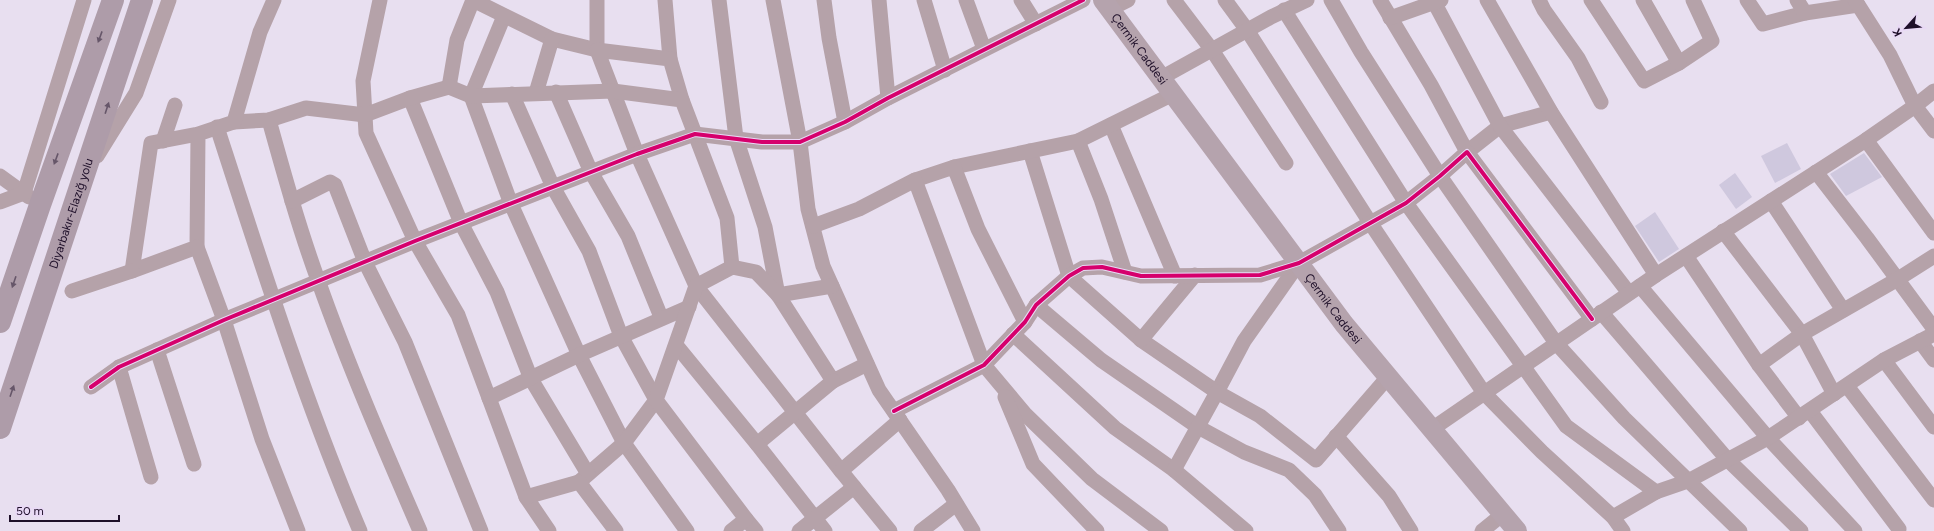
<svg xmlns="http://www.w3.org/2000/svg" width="1934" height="531" viewBox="0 0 1934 531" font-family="Figtree,sans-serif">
<rect width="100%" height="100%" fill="#e8dff0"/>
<g fill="#cfc8de">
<polygon points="1787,143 1801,169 1775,183 1761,156"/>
<polygon points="1864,153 1882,177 1846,196 1830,174"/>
<polygon points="1735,173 1752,197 1736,209 1719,185"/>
<polygon points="1655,212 1679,249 1659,262 1635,226"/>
</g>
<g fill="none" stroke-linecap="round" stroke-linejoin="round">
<g stroke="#b5a2a9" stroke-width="15">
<polyline points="380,0 363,81 366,133 415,241 458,315 526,497 549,531"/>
<polyline points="665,0 670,59"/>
<polyline points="719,0 736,138 765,227 778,295 833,381 867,364"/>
<polyline points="773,0 800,142 808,209 823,266 879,390 948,490 973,531"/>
<polyline points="824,0 829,38 845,122"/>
<polyline points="879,0 888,98"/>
<polyline points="924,0 945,70"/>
<polyline points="966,0 984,49"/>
<polyline points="1021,0 1036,24"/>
<polyline points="1174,0 1212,50 1286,163"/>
<polyline points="1225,0 1247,30 1371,224 1484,393 1542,452 1613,517 1623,531"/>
<polyline points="1331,0 1361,52 1440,176 1556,343 1624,418 1740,531"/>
<polyline points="1380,0 1431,85 1467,152 1500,126 1551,112"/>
<polyline points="1433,0 1500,126 1629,293"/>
<polyline points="1487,0 1551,112 1656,275"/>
<polyline points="1539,0 1544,10 1578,58 1601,102"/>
<polyline points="1591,0 1644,81 1679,63 1712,41 1693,0"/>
<polyline points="1643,0 1679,63"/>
<polyline points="1747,0 1763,24 1805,13 1858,5"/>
<polyline points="1797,0 1805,13"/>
<polyline points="1855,0 1890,55 1915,106 1934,131"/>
<polyline points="1110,9 1128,0"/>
<polyline points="1284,10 1406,203 1566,426 1656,492"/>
<polyline points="504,16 471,96 511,204 579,355 624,443 687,531"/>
<polyline points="1390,18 1441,0"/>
<polyline points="1161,78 1271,17 1307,0"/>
<polyline points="449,87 457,40 473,0 552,39 597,50 597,0"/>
<polyline points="556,92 591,172 628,236 661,317"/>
<polyline points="536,93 552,39"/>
<polyline points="512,94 553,187 589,251 621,336 656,400 624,443 579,482"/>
<polyline points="410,98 461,223 497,292 531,379 588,474"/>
<polyline points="682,100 670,59 597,50 637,154 696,286 841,471"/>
<path d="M269,120C284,174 299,228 318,280C348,365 384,448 420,531"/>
<polyline points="234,122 269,120 306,108 365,115 410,98 449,87 471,96 613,91 682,100 727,218 732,267"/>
<polyline points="1111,125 1175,276"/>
<path d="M217,127C261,263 304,399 360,531"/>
<polyline points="198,134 197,247 132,271 151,143 198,134 234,122 260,32 274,0"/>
<polyline points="1866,140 1934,233"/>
<polyline points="163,141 175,105"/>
<polyline points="1078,141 1101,199 1125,272"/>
<polyline points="1030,151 1069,276 1141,340 1217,392 1244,341 1299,263"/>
<polyline points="97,156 136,93 169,0"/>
<polyline points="954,167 1078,141 1173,94"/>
<polyline points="1816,172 1867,238 1934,329"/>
<polyline points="0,176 29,197"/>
<polyline points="915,180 954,167 978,229 1025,322"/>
<polyline points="292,201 330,182 335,185 365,262 405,342 481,531"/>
<polyline points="1771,201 1843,310"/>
<polyline points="0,202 24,193 84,0"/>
<polyline points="813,226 859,209 915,180 984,365 1026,415 1092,479 1161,531"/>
<polyline points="1723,231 1802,334 1834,394"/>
<polyline points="197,247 224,320 262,439 298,531"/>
<polyline points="1686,256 1759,365 1799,418"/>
<polyline points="1640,286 1768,438 1855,531"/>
<polyline points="72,291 132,271"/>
<polyline points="1036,305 1101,360 1198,427 1244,452 1289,470 1315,495 1339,531"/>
<polyline points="1601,312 1727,459 1801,531"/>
<polyline points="1013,334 1115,428 1174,470 1246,531"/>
<polyline points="1141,340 1195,275"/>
<polyline points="1920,341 1934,360"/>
<polyline points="676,345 757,444 833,381"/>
<polyline points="157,350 194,464"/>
<polyline points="1884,360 1934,427"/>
<polyline points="1759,365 1802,334 1898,279 1934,256"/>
<polyline points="119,367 151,477"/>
<polyline points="1847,386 1934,500"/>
<polyline points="91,387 119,367 224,320 415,241 637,154 695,134 762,142 800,142 845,122 888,98 1083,0"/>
<polyline points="1005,397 1033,464 1097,531"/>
<polyline points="489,398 579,355 689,307"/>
<polyline points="894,411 984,365 1025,322 1036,305 1069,276 1083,268 1102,267 1141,276 1260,275 1299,263 1406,203 1440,176 1467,152 1592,319"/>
<polyline points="1810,411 1899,529"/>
<polyline points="1432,429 1656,275 1866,140 1915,106 1934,91"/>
<polyline points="1336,436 1389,496 1411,531"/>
<polyline points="757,444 825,531"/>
<polyline points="1174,470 1217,392 1260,416 1316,460 1388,377"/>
<polyline points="526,497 579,482 616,531"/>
<polyline points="1613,517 1656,492 1688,481 1768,438 1884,360 1934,334"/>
<polyline points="746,519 756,531"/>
<polyline points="731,531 746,519 656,400 696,286 732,267 756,272 778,295 832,286"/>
<polyline points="799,531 854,487"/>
<polyline points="890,531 841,471 900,420"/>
<polyline points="921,531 956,504"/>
<polyline points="1482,531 1503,514"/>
</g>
<path stroke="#b5a3ad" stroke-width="20" id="s1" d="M1103,0L1344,324L1517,531"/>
<g stroke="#ae9ca9" stroke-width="22">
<polyline points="0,322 40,205 113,0"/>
<path id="s2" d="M0,428L142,0"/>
</g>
<defs>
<g id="cycleway">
<polyline points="91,387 119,367 224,320 415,241 637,154 695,134 762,142 800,142 845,122 888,98 1083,0"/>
<polyline points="894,411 984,365 1025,322 1036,305 1069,276 1083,268 1102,267 1141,276 1260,275 1299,263 1406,203 1440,176 1467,152 1592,319"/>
</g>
</defs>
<use href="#cycleway" stroke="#e9d9f6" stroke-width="6"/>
<use href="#cycleway" stroke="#d6006c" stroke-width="4"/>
</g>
<defs><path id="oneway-solid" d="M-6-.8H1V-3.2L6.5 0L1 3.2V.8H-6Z"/></defs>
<g fill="#665669">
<use href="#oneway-solid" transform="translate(100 37) rotate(110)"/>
<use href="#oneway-solid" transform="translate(107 108) rotate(-72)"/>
<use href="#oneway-solid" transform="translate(56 159) rotate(110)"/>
<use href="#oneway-solid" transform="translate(14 282) rotate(109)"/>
<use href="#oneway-solid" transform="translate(12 391) rotate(-71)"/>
</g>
<g text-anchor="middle" stroke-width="3.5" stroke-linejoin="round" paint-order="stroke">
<g font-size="12" fill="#1e0f29" stroke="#e9d9f6">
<text dy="4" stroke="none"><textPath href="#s1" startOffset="61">Çermik Caddesi</textPath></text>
<text dy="4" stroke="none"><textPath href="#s2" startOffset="226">Diyarbakır-Elazığ yolu</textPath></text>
<text dy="4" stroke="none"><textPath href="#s1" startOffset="385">Çermik Caddesi</textPath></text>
</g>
</g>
<g transform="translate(1906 28) rotate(243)" stroke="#e9d9f6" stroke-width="3" paint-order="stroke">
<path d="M0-3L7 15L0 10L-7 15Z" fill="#1e0f29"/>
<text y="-6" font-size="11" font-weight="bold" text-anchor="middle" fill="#1e0f29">K</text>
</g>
<path d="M10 515v6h109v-6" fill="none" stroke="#1e0f29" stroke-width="2"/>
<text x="16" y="515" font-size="12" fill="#1e0f29" stroke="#e9d9f6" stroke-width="3" paint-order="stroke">50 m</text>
</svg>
